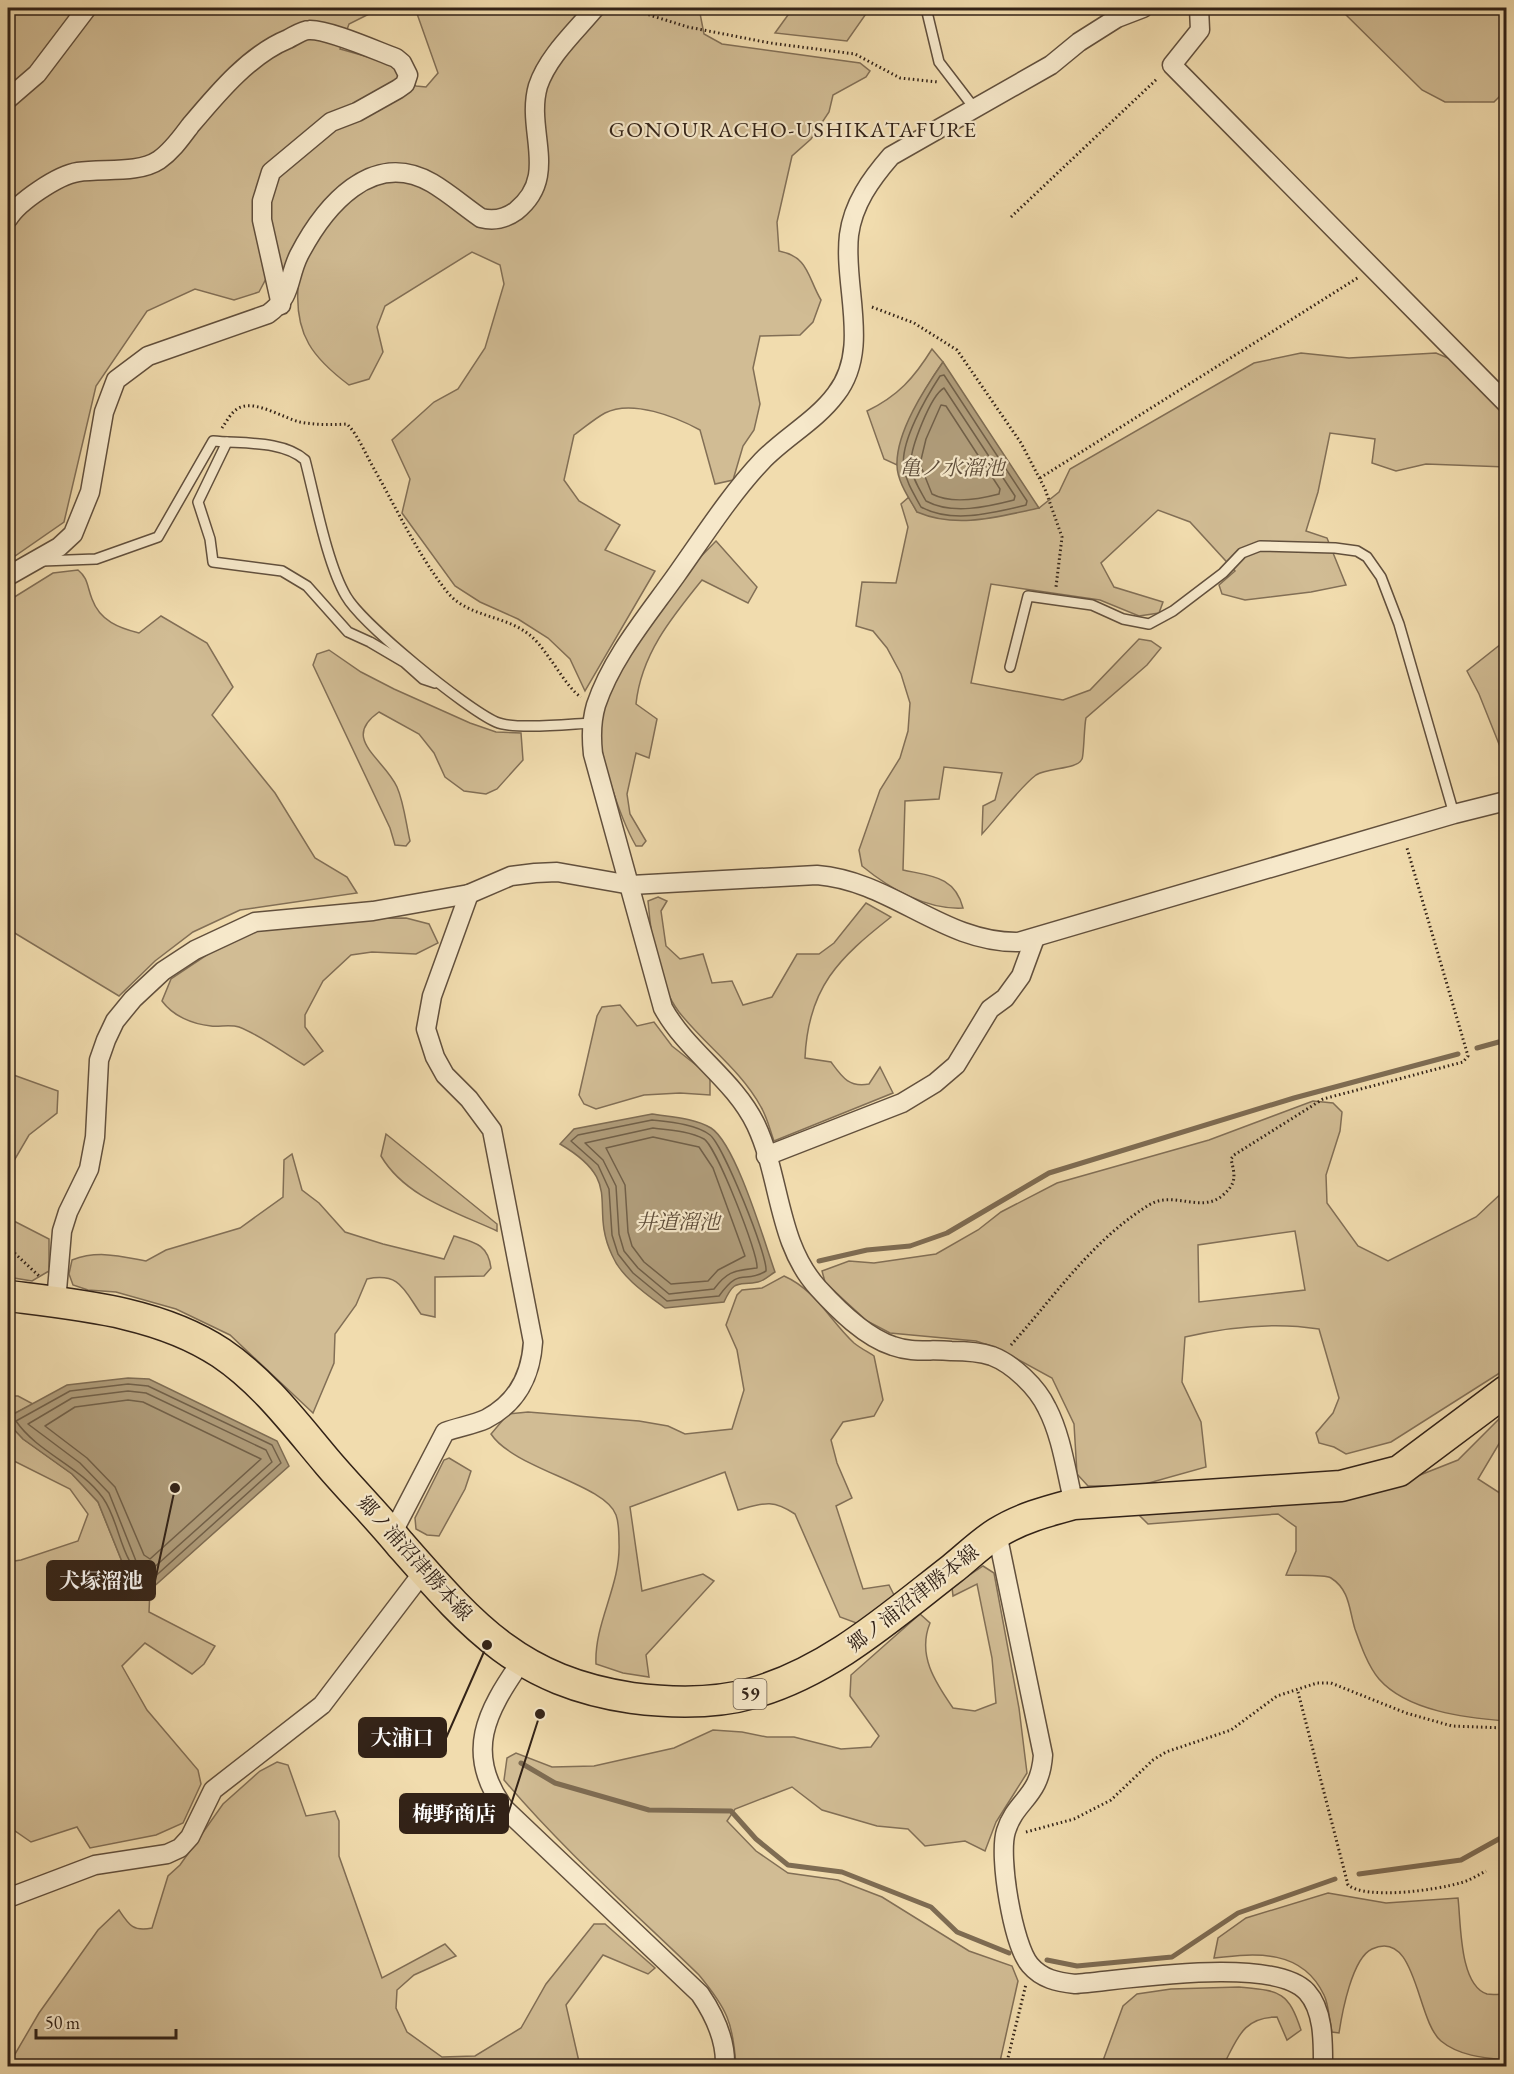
<svg xmlns="http://www.w3.org/2000/svg" width="1514" height="2074" viewBox="0 0 1514 2074" font-family="'EB Garamond','Noto Serif JP',serif">
<rect width="100%" height="100%" fill="#f1dcae"/>
<filter id="stains"><feTurbulence type="fractalNoise" baseFrequency=".00333" numOctaves="4"/><feColorMatrix values="0 0 0 0 .2 0 0 0 0 .09 0 0 0 0 .02 0 0 0 .5 -.17"/></filter>
<radialGradient id="worn" r=".72"><stop offset=".6" stop-color="#630" stop-opacity="0"/><stop offset="1" stop-color="#630" stop-opacity=".3"/></radialGradient>
<g fill="#d1bc94" stroke="#826f56" stroke-width="1.5" fill-rule="evenodd">
<path d="M8,8H381L349,24L340,49L393,64L416,86L426,87L438,73L415,8H699L704,34L722,44L860,63L870,71L866,77L833,95L829,112L811,139L792,156L777,222L779,251C809,257 807,276 821,300L813,322L800,335L760,336L753,368L760,404L754,430L743,446L733,480L715,484L700,430C676,417 632,399 605,413C594,419 584,428 574,435L564,480L579,501L620,525L605,550L655,571L585,691L570,659L548,638L518,619L480,602L455,586L402,513L410,479L392,440L434,402L458,389L485,348L504,284L500,265L472,252L385,306L377,327L383,352L369,379L349,385C313,358 295,335 298,288L282,274L267,277L259,292L234,300L195,289L147,311L96,386L64,522L15,556L8,557Z"/>
<polygon points="793,8 868,11 847,41 775,33"/>
<polygon points="1339,8 1485,8 1506,17 1506,90 1494,102 1445,102 1422,90"/>
<path d="M932,349L943,362C921,394 904,426 897,465L884,459L867,411C898,396 914,378 932,349Z"/>
<path d="M1301,353L1349,358L1436,353L1455,361L1506,415V467L1426,464L1396,471L1372,463L1375,439L1330,433L1318,492L1306,531L1327,538L1346,585L1311,592L1245,600L1222,594L1219,585L1235,571L1190,522L1158,510L1101,563L1114,587L1163,602L1159,613L1139,616L1100,600L991,584L971,683L1063,700L1090,690L1139,639L1151,641L1161,648L1147,665L1086,718C1084,726 1084,755 1082,759C1077,770 1049,767 1036,775C1020,787 997,818 982,834L983,806L995,800L1002,773L944,767L939,799L905,801L903,870C931,876 955,876 963,908C927,910 890,889 862,866L859,850L880,790L900,758L908,731L910,703L901,674L887,648L873,631L856,626L862,582L896,583L908,527L901,504L909,497L917,512L1039,508L1059,492L1070,469L1254,363Z"/>
<path d="M716,541L757,587L748,603L702,580C671,618 641,655 636,704L657,719L649,758L636,753L627,794L630,814L646,841L642,846H636C621,820 596,749 600,720C607,666 677,579 716,541Z"/>
<path d="M78,570C88,578 87,586 92,599C100,621 119,628 139,633L161,616L207,643L233,687L212,715L275,793L315,858L347,877L357,893L240,910L193,932L155,961L119,996L8,929V601L53,573Z"/>
<polygon points="1506,640 1506,777 1502,772 1505,759 1479,694 1467,671"/>
<path d="M329,650L361,672L394,689L470,723L496,732L521,733L523,760L497,789L486,794L464,791L445,777L434,753L419,734L379,712C340,739 384,758 397,787C404,803 406,824 410,841L406,846L395,845L390,828L313,665L317,654Z"/>
<path d="M658,897L667,901L661,911L666,946L680,959L703,954L712,983L732,981L743,1005L772,997L797,954H819L834,943L866,903L891,917C839,958 808,987 805,1058L831,1062C842,1077 849,1088 869,1084L880,1067L893,1093L774,1141C770,1130 767,1117 761,1107C741,1070 705,1045 679,1012C657,983 651,936 648,901Z"/>
<path d="M406,918L429,924L438,943L416,954L372,952L351,955L323,981L305,1015V1027L323,1051L304,1065C282,1052 262,1036 239,1027C230,1024 220,1027 211,1026C192,1024 173,1016 162,1001L171,979L222,945L260,928L288,919Z"/>
<polygon points="620,1005 637,1026 654,1022 672,1046 710,1076 710,1095 680,1093 644,1095 596,1109 584,1104 579,1095 597,1016 602,1007"/>
<polygon points="8,1073 58,1091 57,1113 29,1135 8,1171"/>
<path d="M1313,1101L1333,1103L1342,1112L1340,1131L1326,1175L1327,1203L1358,1246L1388,1261L1476,1217L1506,1189V1369L1391,1442L1346,1454L1334,1447L1319,1443L1316,1433L1333,1413L1339,1398L1319,1329C1276,1322 1228,1327 1185,1337L1182,1382L1201,1422L1206,1467L1138,1486H1088L1077,1474L1074,1424L1052,1378L997,1348L976,1341L890,1333L867,1321L844,1300L825,1282L822,1271L849,1261L874,1263L936,1254L978,1230L1001,1212L1057,1183L1209,1140ZM1295,1231L1305,1290L1199,1302L1198,1245Z"/>
<path d="M386,1134L497,1224V1231C456,1212 405,1197 381,1156Z"/>
<path d="M292,1154L302,1190L319,1203L345,1232L383,1244L444,1259L454,1236C474,1242 488,1244 491,1268L484,1276L435,1277V1317L421,1314C404,1290 400,1272 367,1279L356,1305L335,1334L334,1363L313,1413L230,1335L176,1309L116,1292L88,1290L73,1285L69,1274L72,1260C98,1250 119,1256 146,1261L166,1250L240,1228L283,1197L284,1160Z"/>
<polygon points="8,1218 49,1239 49,1271 32,1281 8,1277"/>
<path d="M784,1276C816,1290 830,1321 854,1343C860,1348 868,1352 874,1356L883,1400L874,1416L843,1422L831,1440L837,1463L852,1498L836,1506L863,1589L889,1585L894,1595L876,1614L859,1624L840,1617L795,1514C772,1499 764,1503 738,1510L725,1472L630,1507L642,1591L703,1574L714,1581L646,1655L649,1677L623,1673L596,1664C594,1623 621,1585 619,1543C619,1535 619,1523 616,1515C605,1484 514,1469 491,1434L508,1414L528,1412L639,1421L668,1426L685,1434L732,1429L744,1390L737,1350L726,1325L737,1295L742,1290L762,1288Z"/>
<polygon points="8,1396 18,1396 33,1404 8,1417"/>
<path d="M1506,1412V1432L1478,1479L1506,1497V1721C1466,1718 1407,1711 1379,1679C1368,1666 1361,1646 1355,1629C1349,1610 1350,1590 1331,1578C1324,1574 1296,1576 1286,1575L1296,1551V1527L1278,1514L1148,1524L1137,1513L1382,1490L1458,1460Z"/>
<polygon points="8,1423 23,1439 72,1474 98,1502 125,1569 150,1590 149,1612 215,1646 204,1664 192,1674 145,1643 122,1666 147,1710 198,1770 201,1784 183,1823 156,1835 90,1848 77,1827 31,1842 8,1826 8,1562 21,1560 78,1541 88,1514 70,1489 8,1458"/>
<polygon points="449,1458 471,1471 465,1489 439,1536 427,1535 416,1529 415,1518 444,1460"/>
<path d="M983,1566L994,1573L1019,1708L1027,1773L996,1822L985,1851L965,1841L925,1846L908,1829L877,1826L822,1810L792,1787L735,1809L727,1821L756,1851L788,1873L838,1880L882,1897L969,1951L1012,1966L1018,1981L999,2066H736C733,2022 727,2009 699,1975C633,1911 563,1850 504,1780L507,1758L516,1753L552,1767L594,1766L674,1748L713,1730L742,1732L767,1737H794L841,1749L871,1747L879,1736L850,1696L851,1675L920,1614L930,1623C917,1655 935,1682 953,1708L975,1711L996,1703L992,1658L977,1584L953,1596L952,1587Z"/>
<path d="M277,1762L288,1765L306,1816L335,1811L339,1821V1856L382,1978L445,1944L456,1956L414,1975L397,1990L396,2008L407,2032L442,2057L475,2056L521,2028L546,1984L594,1924H605L655,1968L648,1974L603,1955L566,2005L580,2066H8L39,2013L98,1930L119,1910C129,1925 133,1932 152,1928L168,1876L180,1865L223,1804L260,1771Z"/>
<path d="M1328,1893L1386,1903L1458,1898C1461,1922 1459,1985 1487,1994C1493,1995 1501,1994 1506,1994V2060C1485,2058 1459,2056 1441,2041C1416,2020 1417,1928 1372,1949C1352,1958 1342,2013 1339,2033L1332,2032C1329,2020 1329,2005 1324,1995C1302,1949 1257,1953 1214,1958L1218,1938L1246,1918Z"/>
<path d="M1239,1987C1279,1991 1288,1990 1301,2030L1287,2040L1277,2017C1242,2017 1237,2040 1223,2066H1101L1123,2006L1137,1994L1171,1989Z"/>
</g>
<g fill="#b09d7b" stroke="#7e6c53" stroke-width="1.5">
<path d="M943,362L1039,508C997,517 957,529 917,512C909,498 897,481 897,465C896,432 925,388 943,362Z"/>
<path d="M652,1114C671,1117 695,1118 711,1128C736,1144 764,1241 775,1272C770,1275 764,1281 758,1282C738,1286 735,1278 724,1302L665,1308C646,1294 621,1277 612,1255C588,1204 626,1183 560,1144L574,1129Z"/>
<polygon points="128,1378 149,1379 277,1441 289,1466 150,1590 125,1569 98,1502 72,1474 23,1439 8,1423 8,1417 67,1385"/>
</g>
<g fill="none" stroke-linecap="round" stroke-linejoin="round">
<g stroke="#716049" stroke-width="1.5">
<path d="M944,375L1027,501L1026,505C993,513 952,524 921,507C914,494 906,482 904,468C899,443 927,396 940,376Z"/>
<path d="M944,388L1015,496L1014,500C987,507 952,515 926,501C920,490 912,478 911,466C909,450 931,395 944,388Z"/>
<path d="M941,405L946,406L1000,489L999,494C980,499 951,504 932,494L920,464L926,439Z"/>
<path d="M652,1120C669,1122 696,1124 710,1135C723,1145 768,1256 766,1271C744,1285 741,1265 719,1296L667,1301L633,1273L618,1254L612,1235L609,1189L598,1165L571,1141L578,1135Z"/>
<path d="M653,1128C669,1130 689,1131 704,1139C716,1146 759,1255 757,1268C735,1271 728,1270 714,1289L669,1294L638,1268L624,1251L619,1234L616,1186L603,1160L585,1143Z"/>
<polygon points="653,1137 699,1147 713,1168 745,1256 718,1270 708,1281 671,1284 644,1262 632,1246 628,1232 625,1185 606,1148"/>
<path d="M128,1384L148,1386L272,1445L281,1463L150,1581C119,1565 122,1525 103,1498C80,1466 38,1453 16,1421L70,1391Z"/>
<polygon points="128,1391 146,1393 266,1450 272,1462 150,1571 136,1561 109,1493 80,1463 28,1424 72,1398"/>
<polygon points="128,1400 143,1402 261,1459 150,1559 144,1555 115,1487 87,1458 45,1426 75,1407"/>
</g>
<g stroke="#7e6c53" stroke-width="5">
<polyline points="1477,1048 1506,1040"/>
<polyline points="819,1261 867,1250 910,1246 947,1233 1049,1173 1294,1098 1458,1054"/>
<polyline points="521,1763 555,1783 649,1810 731,1811 756,1839 788,1865 842,1872 931,1907 957,1932 1009,1953"/>
<polyline points="1359,1874 1461,1860 1506,1835"/>
<polyline points="1047,1960 1077,1966 1172,1957 1238,1913 1335,1879"/>
</g>
<defs>
<g id="service">
<polyline points="926,8 939,62 975,109"/>
<polyline points="227,442 198,502 210,539 213,562 282,571 307,586 348,632 370,642 404,662 423,679 435,683"/>
<path d="M42,561L96,559L158,537L213,441C242,444 283,440 305,460C315,498 327,564 346,596C362,624 465,708 496,722C514,730 569,724 591,723"/>
<polyline points="1010,667 1028,596 1092,605 1123,619 1149,624 1173,611 1223,573 1242,553 1260,546 1335,548 1357,551 1367,557 1381,577 1399,624 1454,814"/>
</g>
<g id="minor">
<polyline points="1199,8 1200,30 1172,65 1506,403"/>
<polyline points="8,99 37,74 87,8"/>
<path d="M8,219C18,202 58,175 78,172C103,168 138,174 159,160C172,151 181,138 190,126C217,94 249,55 288,39C294,36 303,30 309,30C328,29 377,51 396,58L402,63L408,75L405,84L398,89L357,112L331,122L271,172L262,201V220L281,305"/>
<path d="M8,576L59,547L73,534L90,492L104,412L116,380L148,356L268,314C293,296 287,279 299,255C324,207 372,148 432,183C449,193 465,207 481,218C493,221 505,219 516,211C560,176 525,131 538,86C548,56 576,31 595,8"/>
<polyline points="766,1156 902,1103 935,1083 956,1065 990,1009 1005,998 1021,976 1035,938"/>
<path d="M56,1302L62,1231L68,1212L89,1169L95,1137L99,1060L106,1040L115,1021L133,999L163,971L195,950L255,922L373,911L469,894L511,876L535,873L557,872L631,885L817,875C892,881 943,943 1018,942L1454,814L1506,801"/>
<path d="M1074,1504C1066,1472 1062,1437 1047,1408C1037,1387 1013,1364 992,1356C980,1352 963,1351 951,1351C931,1349 912,1353 893,1346C865,1337 838,1310 818,1288C777,1243 781,1178 756,1125C734,1079 687,1052 663,1008L593,754C591,736 591,722 596,705C612,657 648,615 677,574C704,536 730,495 762,461C785,437 816,421 836,394C871,349 843,287 849,235C853,204 871,179 891,156L1051,65L1079,42L1117,18L1143,8"/>
<path d="M997,1533L1043,1755C1040,1798 1016,1799 1006,1831C998,1856 1013,1945 1030,1965C1042,1979 1057,1982 1075,1984C1124,1980 1274,1955 1307,1992C1324,2011 1323,2043 1323,2066"/>
<path d="M392,1534L445,1432C458,1427 473,1425 486,1419C517,1403 531,1375 533,1342L492,1130L469,1099L445,1075L435,1057L426,1029L432,996L469,894"/>
<path d="M521,1662C486,1712 464,1753 504,1808L700,1994C715,2016 726,2040 725,2066"/>
<polyline points="8,1898 95,1865 167,1854 180,1848 190,1837 213,1790 322,1705 424,1571"/>
</g>
<path id="primary" d="M8,1296C80,1305 159,1312 221,1353C264,1382 295,1424 328,1463C351,1490 377,1516 400,1544C472,1626 518,1681 632,1698C671,1703 715,1704 753,1693C830,1671 890,1617 952,1569C967,1557 981,1543 997,1533C1021,1518 1048,1511 1074,1504L1341,1486L1399,1471L1506,1391"/>
</defs>
<use href="#service" stroke="#62503d" stroke-width="12"/>
<use href="#minor" stroke="#62503d" stroke-width="21"/>
<use href="#primary" stroke="#322217" stroke-width="33"/>
<g stroke="#322217" stroke-width="3" stroke-dasharray="1.5 3" stroke-linecap="butt">
<polyline points="627,8 688,27 770,43 855,54 900,78 938,82"/>
<polyline points="1011,217 1158,78"/>
<polyline points="872,307 914,323 957,350 1021,443 1045,489 1062,537 1056,587"/>
<path d="M222,428C227,421 232,410 241,407C258,401 283,418 300,422C315,425 331,425 347,424C358,435 365,453 373,467C397,509 417,554 448,593C469,618 508,615 532,637C548,651 567,689 581,697"/>
<polyline points="1040,478 1359,277"/>
<polyline points="8,1247 39,1276"/>
<path d="M1011,1345C1055,1296 1092,1240 1149,1205C1173,1190 1202,1214 1223,1195C1237,1183 1235,1176 1231,1159L1234,1155L1323,1099L1463,1062L1468,1056L1407,848"/>
<path d="M1298,1692L1348,1885C1367,1900 1436,1890 1460,1883C1469,1881 1478,1875 1486,1871"/>
<polyline points="1026,1832 1074,1819 1111,1800 1153,1760 1166,1752 1231,1730 1277,1696 1317,1683 1331,1683 1406,1713 1452,1726 1506,1728"/>
<polyline points="1006,2066 1026,1984"/>
</g>
<use href="#service" stroke="#f6e8ca" stroke-width="9"/>
<use href="#minor" stroke="#f6e8ca" stroke-width="18"/>
<use href="#primary" stroke="#f1dcae" stroke-width="30"/>
</g>
<g text-anchor="middle" stroke-width="4.5" stroke-linejoin="round" paint-order="stroke">
<rect fill="#f6e8ca" stroke="#6d5d4d" stroke-width="1.5" x="733.5" y="1679" width="33" height="30" rx="4.5"/>
<g font-size="18" font-weight="bold" fill="#322217">
<text x="750" y="1700">59</text>
</g>
<g font-size="20" fill="#322217" stroke="#f6e8ca">
<text transform="translate(415 1558) rotate(48)" y="7">郷ノ浦沼津勝本線</text>
<text transform="translate(913 1598) rotate(-38)" y="7">郷ノ浦沼津勝本線</text>
</g>
<g font-size="21" font-style="italic" fill="#5e4d3a" stroke="#f6e8ca">
<text x="952" y="475">亀ノ水溜池</text>
<text x="678" y="1229">井道溜池</text>
</g>
<g font-size="22" letter-spacing="1.5" fill="#322217" stroke="#f6e8ca">
<text x="793" y="137">GONOURACHO-USHIKATAFURE</text>
</g>
</g>
<path fill="none" stroke="#322217" stroke-width="2" d="M175 1488L155 1581M487 1645L446 1738M540 1714L508 1814"/>
<g fill="#322217" stroke="#f6e8ca" stroke-width="2">
<circle cx="175" cy="1488" r="6"/>
<circle cx="487" cy="1645" r="6"/>
<circle cx="540" cy="1714" r="6"/>
</g>
<g fill="#322217" stroke="#322217" stroke-width="2">
<rect x="47" y="1561" width="108" height="39" rx="6"/>
<rect x="359" y="1718" width="87" height="39" rx="6"/>
<rect x="400" y="1794" width="108" height="39" rx="6"/>
</g>
<g font-size="21" text-anchor="middle" font-weight="bold" fill="#fff">
<text x="101" y="1588">犬塚溜池</text>
<text x="402" y="1745">大浦口</text>
<text x="454" y="1821">梅野商店</text>
</g>
<rect width="1514" height="2074" fill="none" stroke="#f1dcae" stroke-width="30"/>
<rect x="9" y="9" width="1496" height="2056" fill="none" stroke="#322217" stroke-width="3"/>
<rect x="15" y="15" width="1484" height="2044" fill="none" stroke="#322217" stroke-width="1.5"/>
<path d="M36 2029v9h140v-9" fill="none" stroke="#322217" stroke-width="3"/>
<text x="45" y="2029" font-size="18" fill="#322217" stroke="#f6e8ca" stroke-width="4.5" paint-order="stroke">50 m</text>
<rect width="100%" height="100%" filter="url(#stains)"/>
<rect width="100%" height="100%" fill="url(#worn)"/>
</svg>
